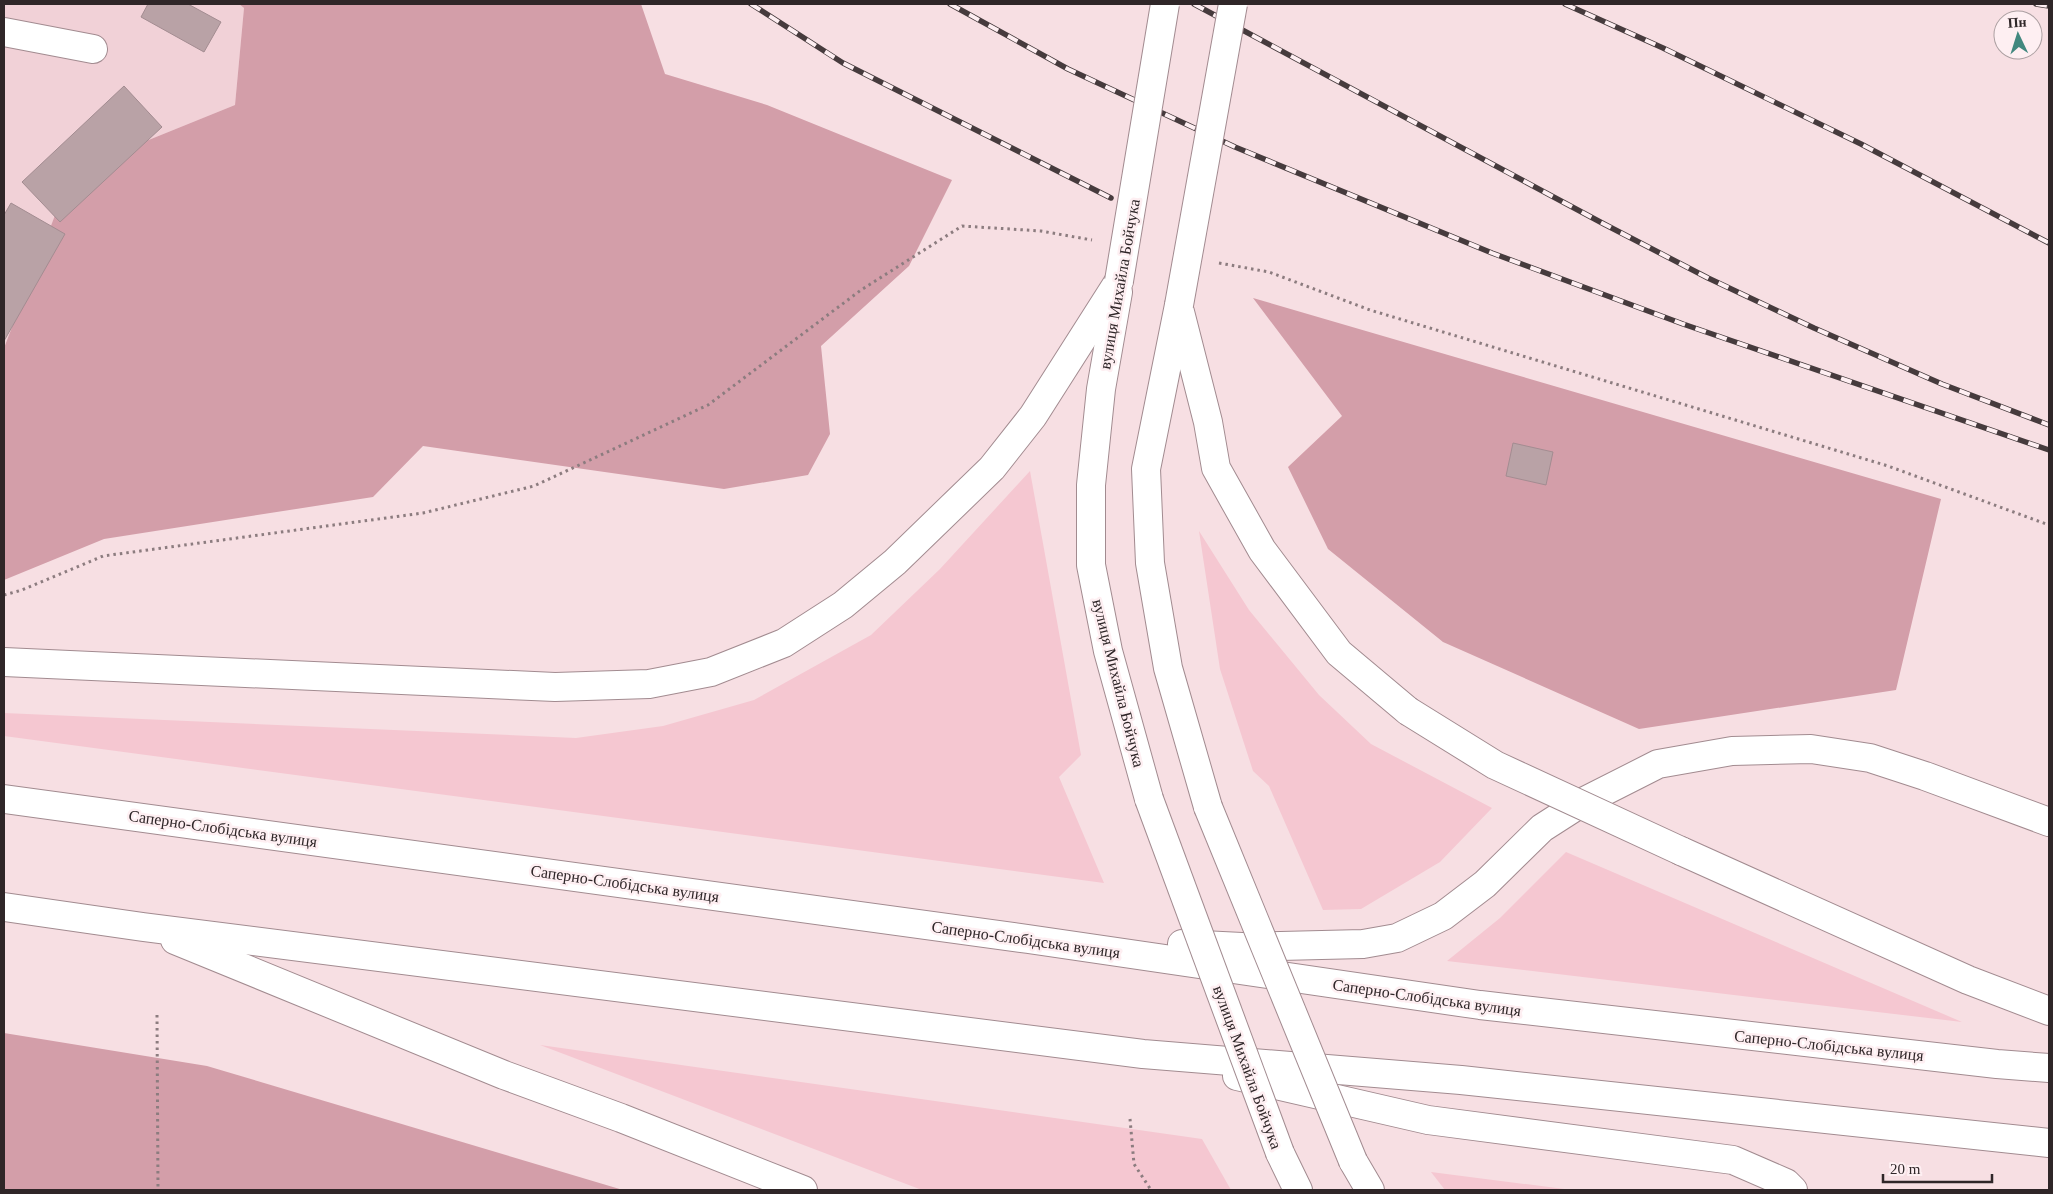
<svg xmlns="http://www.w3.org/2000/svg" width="2053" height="1194" viewBox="0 0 2053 1194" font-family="'Times New Roman',serif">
<rect width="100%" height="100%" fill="#f7dfe3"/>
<polygon fill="#f1d1d7" points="4,4 239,4 244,8 235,105 72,171 4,348"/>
<g fill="#f5c7d1">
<polygon points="1030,471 1081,755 1059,777 1104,883 4,736 4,713 576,738 663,726 754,700 871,635 940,569"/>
<polygon points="1199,531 1249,610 1319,695 1371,744 1492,808 1440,862 1361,909 1323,910 1269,786 1253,771 1220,669"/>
<polygon points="1566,852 1962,1022 1447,961 1500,918"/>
<polygon points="540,1045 1202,1139 1231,1190 922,1190"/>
<polygon points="1431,1172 1572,1190 1445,1190"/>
</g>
<g fill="#d39ea9">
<polygon points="239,4 641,4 665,74 767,105 952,180 909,266 821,346 830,434 808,475 724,489 423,446 373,497 104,539 4,580 4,348 72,171 235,105 244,8"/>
<polygon points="1253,298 1941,499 1896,690 1639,729 1443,642 1328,549 1288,467 1342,416"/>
<polygon points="4,1033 207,1066 623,1190 4,1190"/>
</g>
<g fill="#b9a2a6" stroke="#a38c91">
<polygon points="148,4 188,4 221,22 204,52 141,17"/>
<polygon points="124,86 162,127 60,222 22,182"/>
<polygon points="11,203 65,234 4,341 4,215"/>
<polygon points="1513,443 1553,452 1546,485 1506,476"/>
</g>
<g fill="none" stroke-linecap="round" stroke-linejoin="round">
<defs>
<polyline id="minor" points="4,32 93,49"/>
<g id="major">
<polyline points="1118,292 1101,389 1091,485 1091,565 1108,651 1149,799"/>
<polyline points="1179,305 1146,469 1150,563 1168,668 1208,807"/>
<polyline points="1180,312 1208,422 1216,468 1262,550 1339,653 1408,711"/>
<polyline points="4,662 555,687 649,684 711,672 784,643 843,605 895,562 992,468 1033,416 1119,281"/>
<polyline points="4,799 1028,939 1480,1005 1997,1064 2049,1068"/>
<polyline points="1681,851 1968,980 2049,1011"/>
<polyline points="4,907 143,927 1143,1054 1461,1080 2049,1143"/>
<polyline points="175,940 504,1075 621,1118 803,1190"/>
<polyline points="1182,944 1242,947 1363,944 1397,938 1443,916 1485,884 1542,828 1581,803 1658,764 1732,751 1811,749 1870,758 1925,776 2049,822"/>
<polyline points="1237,1076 1428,1120 1733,1160 1786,1183 1793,1190"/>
<polyline points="1280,1153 1298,1190"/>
<polyline points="1353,1161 1370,1190"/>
</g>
</defs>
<use href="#minor" stroke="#a28b90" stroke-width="30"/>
<use href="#major" stroke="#a28b90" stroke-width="30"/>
<g stroke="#8c7c7f" stroke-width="3" stroke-dasharray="2.5 4" stroke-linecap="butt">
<polyline points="1219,263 1269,272 1370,310 1888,466 2049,525"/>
<polyline points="4,595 22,590 103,556 423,513 534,486 708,405 861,290 962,226 1041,231 1092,240"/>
<polyline points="157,1015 158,1190"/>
<polyline points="1130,1119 1134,1164 1151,1190"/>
</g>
<use href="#minor" stroke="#fff" stroke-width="28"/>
<use href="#major" stroke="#fff" stroke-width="28"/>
<defs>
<g id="rail">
<polyline points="751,4 843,63 1111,198"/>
<polyline points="950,4 1068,69 1235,147 1492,253 1683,324 2049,450"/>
<polyline points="1194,4 1604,224 1708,278 1814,328 1942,384 2049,425"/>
<polyline points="1565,4 1663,48 1861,144 2049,243"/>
<polyline points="2036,4 2049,6"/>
</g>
</defs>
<use href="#rail" stroke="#463b3d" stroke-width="5.5"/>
<use href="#rail" stroke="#feeff2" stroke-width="4" stroke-dasharray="11" stroke-linecap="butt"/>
<defs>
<g id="major-bridge">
<polyline points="1119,281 1165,4"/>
<polyline points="1179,305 1233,4"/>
<polyline points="1408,711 1495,765 1681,851"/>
<polyline points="1149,799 1280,1153"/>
<polyline points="1208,807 1353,1161"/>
</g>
</defs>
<use href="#major-bridge" stroke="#a28b90" stroke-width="30" stroke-linecap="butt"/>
<use href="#major-bridge" stroke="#fff" stroke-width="28"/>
</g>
<g text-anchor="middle" stroke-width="5" stroke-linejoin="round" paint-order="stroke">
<g font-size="16" fill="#2f2628" stroke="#feeff2">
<text transform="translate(1119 284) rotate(-80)" y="6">вулиця Михайла Бойчука</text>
<text transform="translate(1119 683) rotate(76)" y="6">вулиця Михайла Бойчука</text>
<text transform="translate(223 828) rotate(8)" y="6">Саперно-Слобідська вулиця</text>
<text transform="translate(625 883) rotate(8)" y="6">Саперно-Слобідська вулиця</text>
<text transform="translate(1026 939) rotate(8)" y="6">Саперно-Слобідська вулиця</text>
<text transform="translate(1427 997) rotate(8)" y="6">Саперно-Слобідська вулиця</text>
<text transform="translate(1829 1045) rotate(6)" y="6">Саперно-Слобідська вулиця</text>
<text transform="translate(1248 1067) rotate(70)" y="6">вулиця Михайла Бойчука</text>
</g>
</g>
<rect width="2053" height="1194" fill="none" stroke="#2f2628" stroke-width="10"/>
<g transform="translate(2018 35) rotate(356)"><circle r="24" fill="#feeff2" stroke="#ab9fa1"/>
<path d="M0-4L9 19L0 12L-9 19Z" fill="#42887f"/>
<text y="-8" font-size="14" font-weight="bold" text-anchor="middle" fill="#2f2628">Пн</text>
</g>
<path d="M1883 1174v8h109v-8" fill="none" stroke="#2f2628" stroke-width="2.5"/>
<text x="1890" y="1174" font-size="15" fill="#2f2628" stroke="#feeff2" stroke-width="4" paint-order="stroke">20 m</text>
</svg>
